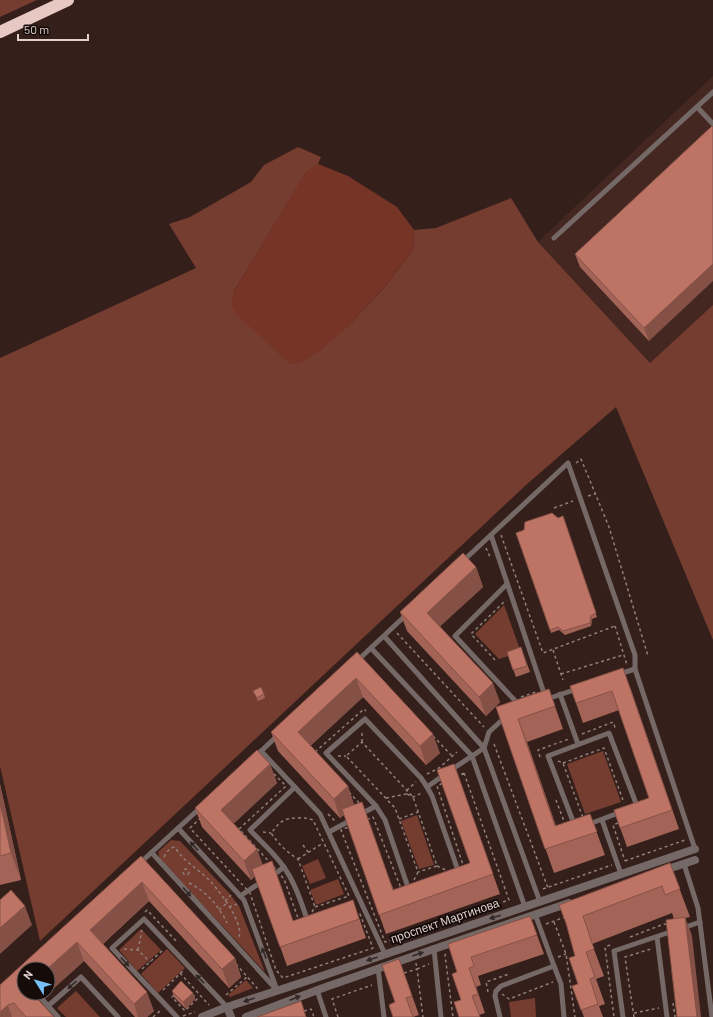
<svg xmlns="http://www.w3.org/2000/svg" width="713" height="1017" viewBox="0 0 713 1017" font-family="Barlow,sans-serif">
<rect width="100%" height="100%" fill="#351f1a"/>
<polygon fill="#442721" points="713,76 713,317 656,370 538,242"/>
<g fill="#753c30">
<polygon points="0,0 37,0 0,17"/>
<polygon points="298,147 321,157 318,164 306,173 234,291 346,328 384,288 413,250 414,230 436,228 511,198 538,242 650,363 713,305 713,640 616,407 526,485 40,941 0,766 0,358 196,268 169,224 190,217 251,182 264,165"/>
<polygon points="504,605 521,652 499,659 475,634"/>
<polygon points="603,751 621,802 585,814 567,764"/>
<polygon points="417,815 434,865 419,869 401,821"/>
<polygon points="171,840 180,841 229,893 239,906 265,972 160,859 158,852"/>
<polygon points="318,859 326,878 310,884 302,866"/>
<polygon points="338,879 344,894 316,905 310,890"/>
<polygon points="141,929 161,950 137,971 119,950"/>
<polygon points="167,949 185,968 158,993 141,974"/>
<polygon points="246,980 253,988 230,997 228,995"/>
<polygon points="76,991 100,1017 66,1017 57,1008"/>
<polygon points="535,998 536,1017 511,1017 509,1002"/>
</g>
<polygon fill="#763427" points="318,164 348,176 397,207 414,230 413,250 384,288 346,328 320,351 300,363 290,364 235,313 231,304 234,291 306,172"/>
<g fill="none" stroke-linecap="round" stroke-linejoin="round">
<g stroke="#917f7a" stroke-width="1.5" stroke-dasharray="3 3" stroke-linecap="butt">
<polyline points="576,463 581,459 609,527 648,656"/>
<polyline points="588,496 595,494"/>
<polyline points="554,508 573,501"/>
<polyline points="501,535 543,653 615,626"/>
<polyline points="486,548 490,557"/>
<polyline points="615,626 627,665"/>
<polyline points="397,633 484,727"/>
<polyline points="553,650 563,680"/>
<polyline points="495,660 471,634 506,600"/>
<polyline points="561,674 623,655"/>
<polyline points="521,697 536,692"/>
<polyline points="582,734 613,722 616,730"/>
<polyline points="433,736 452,756"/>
<polyline points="362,742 362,731"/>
<polyline points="494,744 548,888"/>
<polyline points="315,752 364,709 366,711"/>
<polyline points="338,756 346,756"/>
<polyline points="540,757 538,750 569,739"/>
<polygon points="261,761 286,786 239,829 274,867 284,879 303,932 360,914 373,948 283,978 276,970 250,893 190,828"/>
<polyline points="558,761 563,763 583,818"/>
<polyline points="563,763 604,748 624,803"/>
<polygon points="464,773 509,900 385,942 341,830 373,817 406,901 468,880 437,786"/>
<polyline points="427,774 439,768 457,752"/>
<polyline points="349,792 360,804"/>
<polyline points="407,794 413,797 422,793"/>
<polyline points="386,798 406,794 407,790 416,782"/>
<polyline points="556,800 565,824"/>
<polyline points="328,814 335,821"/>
<polyline points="399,819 418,812"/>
<polyline points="618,823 613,825 625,861"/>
<polyline points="263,832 271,833"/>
<polyline points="303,845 308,852"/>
<path d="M164,857C167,852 169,848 175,847C182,860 195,867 206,877C217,887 244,922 239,937"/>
<polyline points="298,859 323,843"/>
<polyline points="625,861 685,840"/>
<polyline points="437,866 448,871"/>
<circle cx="186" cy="872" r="3"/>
<polyline points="414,880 418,872 395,808 346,756 362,742 413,797 437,866 418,872"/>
<path d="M189,883C206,891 219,906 227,923"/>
<polyline points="543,889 612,865"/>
<polyline points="225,901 231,895"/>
<polyline points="229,907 237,904"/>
<polyline points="219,910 227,903"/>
<polyline points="145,912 147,910 178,943"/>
<path d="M312,912L315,907L349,896L313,820C307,817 289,817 283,821C278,823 275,829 271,833C279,844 285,851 298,859L315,907"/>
<polyline points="554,922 566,954 575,1017"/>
<polyline points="546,924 565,917"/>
<polyline points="630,937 664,924 668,925"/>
<polyline points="610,945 605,947 614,1017"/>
<polyline points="124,949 138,950 150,962"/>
<polyline points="138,950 142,930"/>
<polyline points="446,954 445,955 453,1017"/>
<polyline points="558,957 566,954"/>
<polyline points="416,963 417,969 429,964"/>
<polyline points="236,964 257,988 256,988"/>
<polyline points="142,969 163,950"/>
<polyline points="180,973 209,1005"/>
<polyline points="404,973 417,969 423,1017"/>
<polygon points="184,986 197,999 185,1011 172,997"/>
<polyline points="163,990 183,971"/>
<polyline points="488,992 486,982 509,974"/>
<polyline points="502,994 509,999 553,982"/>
<polyline points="226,995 247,977"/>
<polyline points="673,1003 675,1017"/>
<polyline points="304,1011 311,1009 314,1017"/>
<polyline points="634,1013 659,1008"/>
<polyline points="183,1016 195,1012"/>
<polyline points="153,1017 160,1011"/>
<polyline points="338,1017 332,999 372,985"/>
<polyline points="634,1017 625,957 651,949"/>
</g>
<g stroke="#756967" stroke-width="5">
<polyline points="697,107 713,124"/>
<polyline points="554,238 713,92"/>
<polyline points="491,535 545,696"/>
<polyline points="463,561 568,463 635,655 635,669 695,849"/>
<polyline points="507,584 455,636 520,706"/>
<polyline points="384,636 484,748 540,902"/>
<polyline points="371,648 472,756 525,907"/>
<polyline points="357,661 406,615"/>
<polyline points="619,674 635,669"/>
<polyline points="560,694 578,744"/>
<polyline points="547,699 577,689"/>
<polygon points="365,719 421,778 427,787 432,796 461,879 411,896 385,820 376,806 326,753"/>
<polygon points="609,733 637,806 576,829 548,756"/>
<polyline points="261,751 320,814 385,954"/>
<polyline points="255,757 278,735"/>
<polyline points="451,770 484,748 489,732 501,721 506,718"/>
<path d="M295,787L250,830C262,843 278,856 287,872C297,887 302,905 308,922"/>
<polyline points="427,787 444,775"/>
<polyline points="361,814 376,806"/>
<polyline points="602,820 621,874"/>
<polyline points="178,828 244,900 277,990"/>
<polyline points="329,832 353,819"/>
<polyline points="152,853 275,988"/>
<polyline points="140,863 200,808"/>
<polyline points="684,864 698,908 712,1017"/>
<polyline points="272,876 284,867"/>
<polyline points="240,896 263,881"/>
<polyline points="683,928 700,922"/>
<polyline points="657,937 667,1017"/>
<polyline points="434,949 441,1017"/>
<polyline points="554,966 561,984 564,1017"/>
<polyline points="378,968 384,1017"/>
<polyline points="317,990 326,1017"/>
<polyline points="42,999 48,1006"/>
<polyline points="58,1017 48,1006 81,977 118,1017"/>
<polyline points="177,1017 112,948 144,919 227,1007"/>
<polyline points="500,1017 495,996 496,991 501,986 554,966 535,914"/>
<polyline points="623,1017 614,951 673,931"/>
</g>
<g stroke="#756967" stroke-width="8">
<polyline points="662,871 695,860"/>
<polyline points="227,1007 231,1017"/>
<polyline points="202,1017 227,1007 313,979 433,938 695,849"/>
<polyline points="246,1017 323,988 434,949 569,903"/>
</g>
<polyline stroke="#e7c8c2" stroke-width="12" points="0,32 68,0"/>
</g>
<g fill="#a36457" fill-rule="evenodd">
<polygon points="713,127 649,341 580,267 575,254"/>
<polygon points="563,516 597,617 592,619 591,626 565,635 559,630 551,633 516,533"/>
<polygon points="476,567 483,587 440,626 500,702 486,716 407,631 400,612"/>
<polygon points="521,647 530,672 516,677 507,652"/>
<polygon points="357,652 440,753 426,765 363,697 310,746 348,786 354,805 394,890 470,863 454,764 500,894 386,934 344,815 340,818 278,751 271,732"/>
<polygon points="570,686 630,687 679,829 627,847 614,810 649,798 619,710 583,723"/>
<polygon points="549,689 563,729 527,742 556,826 590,814 605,855 554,873 496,707"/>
<polygon points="253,691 264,694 265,698 258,701"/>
<polygon points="270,764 277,783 233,824 263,865 293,921 353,900 366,938 287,966 255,876 251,880 202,827 195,808"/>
<polygon points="0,784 21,880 0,885"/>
<path d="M141,856L235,958L241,977L229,988L149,901L103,944L154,1011L147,1017H135L84,961L45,996L42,995L39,996L38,999L54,1017H0V985ZM24,969H48V993H24Z"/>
<polygon points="670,863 690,917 685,918 692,936 674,919 672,913 592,944 604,976 596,979 605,1004 599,1006 603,1017 584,1017 572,986 578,984 575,956 567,926"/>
<polygon points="530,916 544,954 478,976 481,985 476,987 485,1013 479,1015 461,1000 457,972 448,944"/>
<polygon points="399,959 419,1015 413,1017 395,1002"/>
<polygon points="172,991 193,993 195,999 186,1009 174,997"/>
</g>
<g fill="#855147">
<polygon points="713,264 713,281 649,341 644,328"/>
<polygon points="476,567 483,587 434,632 427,613"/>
<polygon points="591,616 592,619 591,626 590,623"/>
<polygon points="623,668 630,687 679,829 672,810"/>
<polygon points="356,678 363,697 305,751 298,732"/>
<polygon points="493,683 500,702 486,716 479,697"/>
<polygon points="518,719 527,742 562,844 555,826"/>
<polygon points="433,734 440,753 426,765 420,746"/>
<polygon points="270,764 277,783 228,829 221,810"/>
<polygon points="0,784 21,880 11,853 0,803"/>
<polygon points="348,786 354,805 340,818 334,799"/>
<polygon points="257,849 264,868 251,880 244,861"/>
<polygon points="142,882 149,901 97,949 90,930"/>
<polygon points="25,906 32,925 0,954 0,928"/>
<polygon points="583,916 592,944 604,976 594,949"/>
<polygon points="685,917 692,936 701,1017 697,1017"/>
<polygon points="77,942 84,961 45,996 44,993 48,993 48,969 47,969"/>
<polygon points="586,952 596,979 605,1004"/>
<polygon points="235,958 241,977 229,988 222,969"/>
<polygon points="469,968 476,987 485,1013 478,994"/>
<polygon points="147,992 154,1011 147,1017 138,1017 134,1004"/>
<polygon points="29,993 38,993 39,996 38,999"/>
<polygon points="193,993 195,999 186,1009 183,1002"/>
<polygon points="8,1005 12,1017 0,1017 0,1012"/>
</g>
<g fill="#be7465" stroke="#855147">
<polygon points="712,126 713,127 713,264 644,328 575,254"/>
<polygon points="552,513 558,518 563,516 596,613 591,616 590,623 563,631 558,627 550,630 516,533 524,530 525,522"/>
<polygon points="463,553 476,567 427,613 493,683 479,697 400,612"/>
<polygon points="521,647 527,666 513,670 507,652"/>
<polygon points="357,652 433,734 420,746 356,678 298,732 348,786 334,799 271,732"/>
<polygon points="623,668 672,810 620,828 614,810 649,798 612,691 576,703 570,686"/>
<polygon points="261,687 264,694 257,698 253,691"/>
<polygon points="549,689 555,706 518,719 555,826 590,814 597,832 545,849 496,707"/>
<polygon points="257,750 270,764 221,810 257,849 244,861 195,808"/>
<polygon points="454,764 493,874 379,915 342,809 362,802 393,890 470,863 437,770"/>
<polygon points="0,803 11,853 0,856"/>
<polygon points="141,856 235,958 222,969 142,882 90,930 147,992 134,1004 77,942 47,969 24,969 24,993 32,993 54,1017 26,1017 14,1003 8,1005 0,1012 0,985"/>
<polygon points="272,861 293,921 353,900 359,919 280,947 252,869"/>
<polygon points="670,863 680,889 665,895 662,886 583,916 594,949 586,952 595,977 590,979 598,1004 581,1010 572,986 578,984 569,958 575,956 566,923 559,905"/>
<polygon points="11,890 25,906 0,928 0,900"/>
<polygon points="530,916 537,935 471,957 474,966 469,968 478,994 472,996 480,1017 459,1017 454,1002 461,1000 452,974 457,972 448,944"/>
<polygon points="685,917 697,1017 677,1017 666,920"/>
<polygon points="399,959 412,996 406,998 413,1017 393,1017 389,1005 395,1002 382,965"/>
<polygon points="181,981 193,993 183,1002 172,991"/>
<polygon points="301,1001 306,1017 257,1017"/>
</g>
<defs><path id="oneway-solid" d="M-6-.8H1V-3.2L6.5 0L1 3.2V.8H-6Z"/></defs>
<g fill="#322826">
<use href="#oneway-solid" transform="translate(194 846) rotate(-133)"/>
<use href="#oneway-solid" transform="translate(187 892) rotate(48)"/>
<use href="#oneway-solid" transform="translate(495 917) rotate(162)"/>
<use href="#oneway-solid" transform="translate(264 953) rotate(-110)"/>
<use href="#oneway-solid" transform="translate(418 954) rotate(-19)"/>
<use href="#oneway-solid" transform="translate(372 959) rotate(161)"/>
<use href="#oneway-solid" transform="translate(125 962) rotate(47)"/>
<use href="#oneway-solid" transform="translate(200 979) rotate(-134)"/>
<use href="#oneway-solid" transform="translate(72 985) rotate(138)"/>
<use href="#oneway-solid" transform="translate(295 998) rotate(-21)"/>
<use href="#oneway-solid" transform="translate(249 1000) rotate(161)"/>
</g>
<g text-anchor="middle" stroke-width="4" stroke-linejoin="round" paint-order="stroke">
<g font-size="12" fill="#dfd0cc" stroke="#150c0a">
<text transform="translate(445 921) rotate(-19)" y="4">проспект Мартинова</text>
</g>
</g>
<g transform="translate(36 981) rotate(307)"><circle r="19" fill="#150c0a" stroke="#665a58"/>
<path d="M0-3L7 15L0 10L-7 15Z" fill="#76c0f7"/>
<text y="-6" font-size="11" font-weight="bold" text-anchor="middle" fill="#dfd0cc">N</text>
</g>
<path d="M18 34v6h70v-6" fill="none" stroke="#dfd0cc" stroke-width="2"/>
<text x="24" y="34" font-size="12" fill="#dfd0cc" stroke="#150c0a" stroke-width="3" paint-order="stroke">50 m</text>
</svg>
